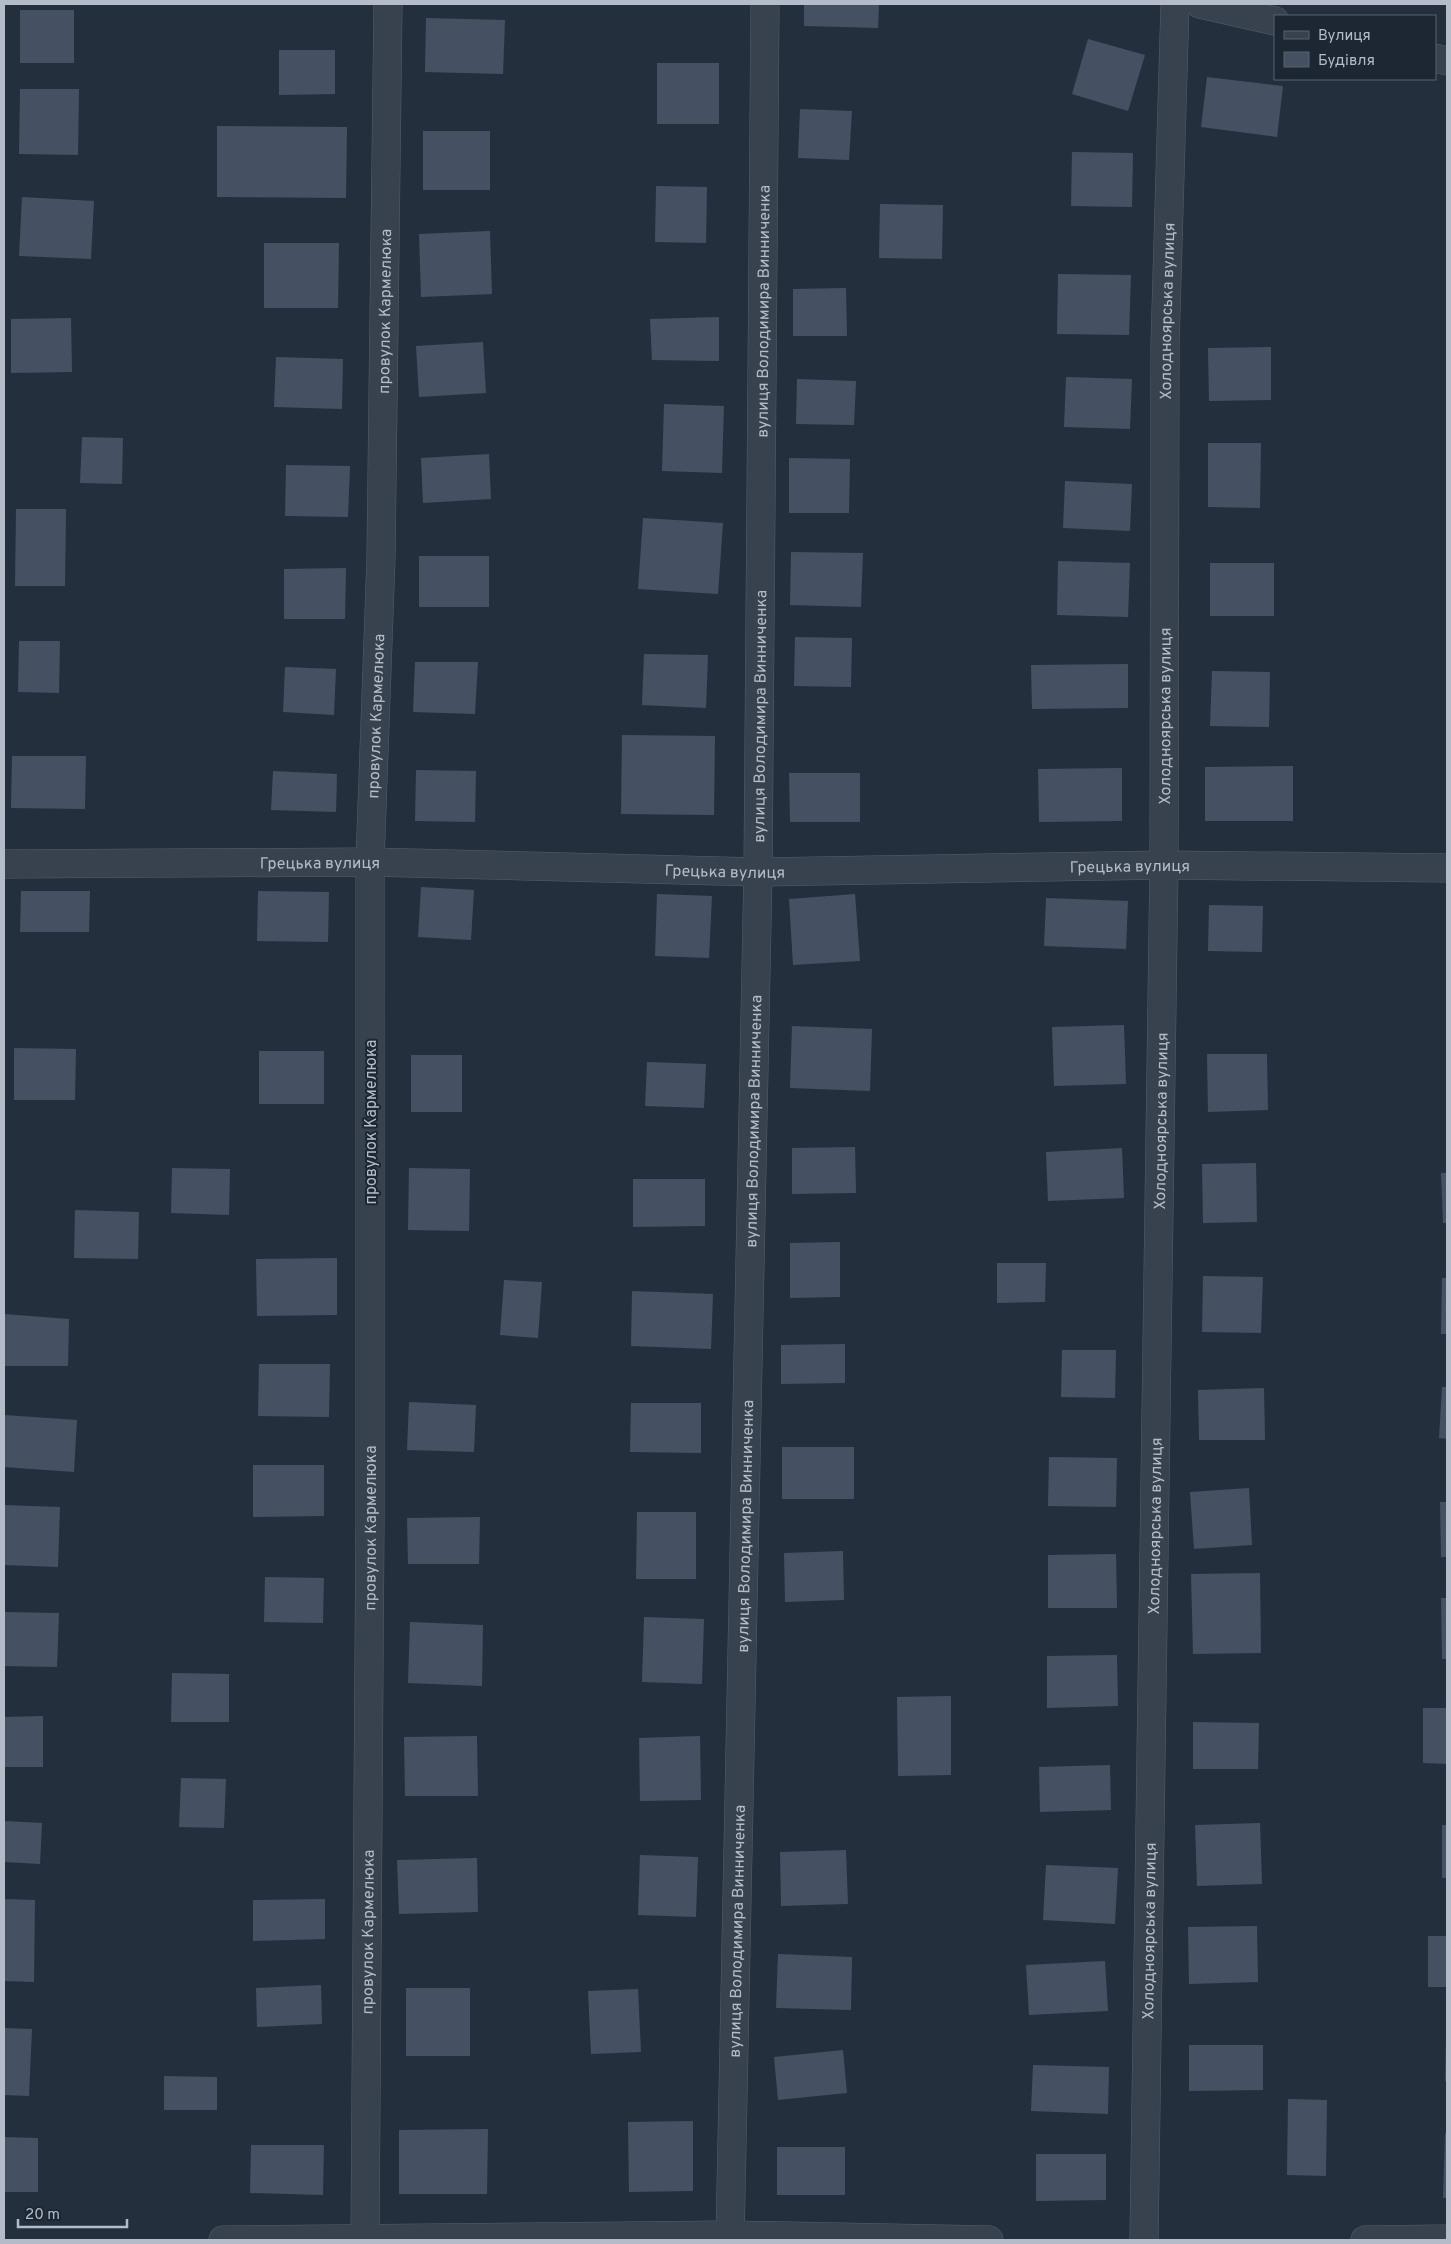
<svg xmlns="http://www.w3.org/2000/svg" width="1451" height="2244" viewBox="0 0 1451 2244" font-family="Overpass,sans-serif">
<rect width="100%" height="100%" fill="#242f3e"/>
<g fill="#455162">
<polygon points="804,4 879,4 878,28 804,26"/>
<rect x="20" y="10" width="54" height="53"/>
<polygon points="426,18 505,20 503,74 425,72"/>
<polygon points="1088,39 1145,55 1128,111 1072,94"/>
<polygon points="279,50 335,50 335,94 279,95"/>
<rect x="657" y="63" width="62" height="61"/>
<polygon points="1207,77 1283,86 1277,137 1201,127"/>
<polygon points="20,89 79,89 78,155 19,154"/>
<polygon points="800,109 852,111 849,160 798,158"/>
<polygon points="217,126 347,127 346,198 217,197"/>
<rect x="423" y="131" width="67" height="59"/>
<polygon points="1072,152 1133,153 1132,207 1071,206"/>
<polygon points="656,186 707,187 706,243 655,242"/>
<polygon points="22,197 94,201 91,259 19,256"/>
<polygon points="880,204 943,205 942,259 879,258"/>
<polygon points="490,231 492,294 421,297 419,234"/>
<polygon points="264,243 339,243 338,308 264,308"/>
<polygon points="1058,274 1131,275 1129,335 1057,334"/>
<polygon points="846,288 847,336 793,336 793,289"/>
<polygon points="719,317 719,361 652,360 650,319"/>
<polygon points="71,318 72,372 11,373 11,319"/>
<polygon points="483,342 486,393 419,397 416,346"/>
<polygon points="1271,347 1271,400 1209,401 1208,348"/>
<polygon points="276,357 343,359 342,409 274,407"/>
<polygon points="1066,377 1132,379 1130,429 1064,427"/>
<polygon points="797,379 856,381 854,425 796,424"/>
<polygon points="664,404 724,406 722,473 662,471"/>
<polygon points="82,437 123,438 122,484 80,483"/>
<polygon points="1208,443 1261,443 1260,508 1208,507"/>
<polygon points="489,454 491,499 423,503 421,458"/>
<polygon points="789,458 850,459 849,513 789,513"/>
<polygon points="286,465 350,466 348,517 285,516"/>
<polygon points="1065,481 1132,484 1130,531 1063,528"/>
<polygon points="16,509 66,509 65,586 15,586"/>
<polygon points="643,518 723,523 718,594 638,589"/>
<polygon points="791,552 863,553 861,607 790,605"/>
<rect x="419" y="556" width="70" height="51"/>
<polygon points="1058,561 1130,563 1128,617 1057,615"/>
<rect x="1210" y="563" width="64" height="53"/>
<polygon points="346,568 345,619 284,619 284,569"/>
<polygon points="795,637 852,638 851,687 794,686"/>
<polygon points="19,641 60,641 59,693 18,692"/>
<polygon points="644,654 708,655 706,708 642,705"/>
<polygon points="415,662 478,662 475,714 413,712"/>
<polygon points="1128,664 1128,708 1032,709 1031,665"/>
<polygon points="285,667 336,669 334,715 283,712"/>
<polygon points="1212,671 1270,672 1269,727 1210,726"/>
<polygon points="622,735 715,736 714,815 621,814"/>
<polygon points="12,756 86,756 85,809 11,808"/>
<polygon points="1293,766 1293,821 1205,821 1205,767"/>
<polygon points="1122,768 1122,821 1039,822 1038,769"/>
<polygon points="416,770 476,771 475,822 415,821"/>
<polygon points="273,771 337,774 336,812 271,810"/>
<polygon points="789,773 860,773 860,822 790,822"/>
<polygon points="421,887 474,890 471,940 418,937"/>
<polygon points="21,891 90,891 89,932 20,932"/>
<polygon points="258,891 329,892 328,942 257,941"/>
<polygon points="657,894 712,896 709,958 655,956"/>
<polygon points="855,894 860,961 793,965 789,899"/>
<polygon points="1046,898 1128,901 1126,949 1044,946"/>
<polygon points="1209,905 1263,906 1262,952 1208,951"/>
<polygon points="1124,1025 1126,1084 1054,1086 1052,1027"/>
<polygon points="792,1026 872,1029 870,1091 790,1088"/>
<polygon points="14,1048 76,1049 75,1100 14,1100"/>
<rect x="259" y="1051" width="65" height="53"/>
<polygon points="1207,1054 1267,1054 1268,1110 1208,1112"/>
<rect x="411" y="1055" width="51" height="57"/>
<polygon points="647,1062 706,1064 704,1108 645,1106"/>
<polygon points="855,1147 856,1193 792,1194 792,1148"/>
<polygon points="1122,1148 1124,1198 1048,1201 1046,1152"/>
<polygon points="1256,1163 1257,1222 1203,1223 1202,1164"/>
<polygon points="172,1168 230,1169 229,1215 171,1213"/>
<polygon points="409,1168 470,1169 469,1231 408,1230"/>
<polygon points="1441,1173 1447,1173 1447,1223 1443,1223"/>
<polygon points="633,1179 705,1179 705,1226 633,1227"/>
<polygon points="75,1210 139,1212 138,1259 74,1258"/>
<polygon points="840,1242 840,1297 790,1298 790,1243"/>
<polygon points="337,1258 337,1315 257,1316 256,1259"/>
<polygon points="997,1263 1046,1263 1045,1302 997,1303"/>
<polygon points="1203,1276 1263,1277 1261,1333 1202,1332"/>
<polygon points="1442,1278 1447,1278 1447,1334 1441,1334"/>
<polygon points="504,1280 542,1282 538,1338 500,1335"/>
<polygon points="632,1291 713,1294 711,1349 631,1346"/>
<polygon points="4,1314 69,1319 68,1366 4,1366"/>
<polygon points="845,1344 845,1383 781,1384 781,1345"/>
<polygon points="1062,1350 1116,1350 1115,1398 1061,1397"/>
<polygon points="259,1364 330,1364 329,1417 258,1416"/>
<polygon points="1442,1387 1447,1387 1447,1439 1439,1438"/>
<polygon points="1264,1388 1265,1440 1199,1440 1198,1390"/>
<polygon points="409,1402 476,1405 474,1452 407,1450"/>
<polygon points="631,1403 701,1403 701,1453 630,1452"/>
<polygon points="4,1415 77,1420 74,1472 4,1467"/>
<rect x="782" y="1447" width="72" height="52"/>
<polygon points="1049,1457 1117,1458 1116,1507 1048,1506"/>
<polygon points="253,1465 324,1465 324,1516 253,1517"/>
<polygon points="1249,1488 1252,1545 1194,1549 1190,1492"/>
<polygon points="1440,1502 1447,1502 1447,1557 1441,1557"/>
<polygon points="4,1505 60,1507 58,1567 4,1565"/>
<polygon points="637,1512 696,1512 696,1579 636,1579"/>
<polygon points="480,1517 479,1564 408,1564 407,1518"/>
<polygon points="843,1551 844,1600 785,1602 784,1553"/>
<polygon points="1116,1554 1117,1608 1048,1608 1048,1555"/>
<polygon points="1260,1573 1261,1653 1193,1654 1191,1574"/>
<polygon points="265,1577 324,1578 323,1623 264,1622"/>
<polygon points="1441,1598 1447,1598 1447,1659 1442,1659"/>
<polygon points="4,1612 59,1613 57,1667 4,1666"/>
<polygon points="644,1617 704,1619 702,1684 642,1682"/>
<polygon points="410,1622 483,1625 482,1686 408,1683"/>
<polygon points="1117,1655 1118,1706 1047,1708 1047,1656"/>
<polygon points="172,1673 229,1674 229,1722 171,1722"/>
<polygon points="951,1696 951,1775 898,1776 897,1697"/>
<polygon points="1423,1708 1447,1708 1447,1764 1423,1763"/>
<polygon points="43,1716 43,1767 4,1767 4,1717"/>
<polygon points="1193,1722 1259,1723 1258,1769 1193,1769"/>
<polygon points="477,1736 478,1796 405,1796 404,1737"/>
<polygon points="700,1736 701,1800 640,1801 639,1738"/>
<polygon points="1110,1765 1111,1810 1040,1812 1039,1767"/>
<polygon points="181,1778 226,1779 224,1828 179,1827"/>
<polygon points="4,1821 42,1823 40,1864 4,1862"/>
<polygon points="1260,1823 1262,1884 1197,1886 1195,1825"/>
<rect x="1442" y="1825" width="5" height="53"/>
<polygon points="846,1850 848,1904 781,1906 780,1852"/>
<polygon points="640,1855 698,1857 696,1917 638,1915"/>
<polygon points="477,1858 478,1912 399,1914 397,1860"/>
<polygon points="1046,1865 1118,1868 1115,1924 1043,1920"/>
<polygon points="4,1899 35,1900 34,1982 4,1981"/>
<polygon points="325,1899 325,1939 253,1941 253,1900"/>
<polygon points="1257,1926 1258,1982 1189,1984 1188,1927"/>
<rect x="1428" y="1936" width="19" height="51"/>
<polygon points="778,1954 852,1957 851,2010 776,2008"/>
<polygon points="1105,1961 1108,2011 1029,2015 1026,1965"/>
<polygon points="321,1985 322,2024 257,2027 256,1988"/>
<rect x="406" y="1988" width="64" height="68"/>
<polygon points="638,1989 641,2052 591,2054 588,1991"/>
<polygon points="4,2028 32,2029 29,2096 4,2095"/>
<polygon points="1446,2038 1447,2038 1447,2081 1445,2081"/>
<polygon points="1189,2045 1263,2045 1263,2090 1189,2091"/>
<polygon points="843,2050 847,2093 778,2100 774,2057"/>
<polygon points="1033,2065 1109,2067 1108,2114 1031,2111"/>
<polygon points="164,2076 217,2077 217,2110 164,2110"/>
<polygon points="1288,2099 1327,2100 1326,2176 1287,2175"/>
<polygon points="693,2121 693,2191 629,2192 628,2122"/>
<polygon points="488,2129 487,2194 399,2194 399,2130"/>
<polygon points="1445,2133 1447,2133 1447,2198 1443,2198"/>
<polygon points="4,2137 38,2138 38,2192 4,2192"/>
<polygon points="251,2145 324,2145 323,2195 250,2193"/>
<rect x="777" y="2147" width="68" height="48"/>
<polygon points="1036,2154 1106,2154 1106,2200 1036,2201"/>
</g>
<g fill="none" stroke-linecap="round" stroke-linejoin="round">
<defs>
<g id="minor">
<polyline points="1200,4 1275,21"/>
<polyline points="1435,58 1447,61"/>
<path id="s1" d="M4,864L370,862L758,872L1164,865L1447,868"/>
<polyline points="223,2240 730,2235 989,2240"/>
<path id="s2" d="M365,2240L370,1520V862L381,558L388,4"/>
<path id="s3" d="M730,2240L758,872L765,4"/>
<path id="s4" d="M1144,2240L1164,865L1165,345L1175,4"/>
<polyline points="1365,2240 1447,2239"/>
</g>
</defs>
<use href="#minor" stroke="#565f6c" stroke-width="29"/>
<use href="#minor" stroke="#38414e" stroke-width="28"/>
</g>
<g text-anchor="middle" stroke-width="4" stroke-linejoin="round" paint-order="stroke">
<g font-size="16" fill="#b4bcc9" stroke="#1d2633">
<text dy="6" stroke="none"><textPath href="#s2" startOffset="1929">провулок Кармелюка</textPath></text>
<text dy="6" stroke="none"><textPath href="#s3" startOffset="1929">вулиця Володимира Винниченка</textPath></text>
<text dy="6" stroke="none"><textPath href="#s4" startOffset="1929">Холодноярська вулиця</textPath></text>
<text dy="6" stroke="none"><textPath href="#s2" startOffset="1524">провулок Кармелюка</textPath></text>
<text dy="6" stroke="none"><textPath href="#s3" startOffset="1524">вулиця Володимира Винниченка</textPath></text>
<text dy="6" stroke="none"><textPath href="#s4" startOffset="1524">Холодноярська вулиця</textPath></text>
<text dy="6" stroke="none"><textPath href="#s1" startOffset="316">Грецька вулиця</textPath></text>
<text dy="6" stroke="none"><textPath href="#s1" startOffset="1126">Грецька вулиця</textPath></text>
<text dy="6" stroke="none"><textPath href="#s1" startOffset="721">Грецька вулиця</textPath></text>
<text transform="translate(370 1122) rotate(-90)" y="6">провулок Кармелюка</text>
<text dy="6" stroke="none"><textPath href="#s3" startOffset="1119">вулиця Володимира Винниченка</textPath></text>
<text dy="6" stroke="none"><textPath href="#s4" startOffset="1119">Холодноярська вулиця</textPath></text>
<text dy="6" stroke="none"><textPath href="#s2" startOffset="712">провулок Кармелюка</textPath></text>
<text dy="6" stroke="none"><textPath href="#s3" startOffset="714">вулиця Володимира Винниченка</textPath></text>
<text dy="6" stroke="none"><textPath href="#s4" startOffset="714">Холодноярська вулиця</textPath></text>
<text dy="6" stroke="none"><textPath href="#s2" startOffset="308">провулок Кармелюка</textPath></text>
<text dy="6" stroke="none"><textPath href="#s3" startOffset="309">вулиця Володимира Винниченка</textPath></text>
<text dy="6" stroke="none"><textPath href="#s4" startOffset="309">Холодноярська вулиця</textPath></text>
</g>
</g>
<rect width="1451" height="2244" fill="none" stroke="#b4bcc9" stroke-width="10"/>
<rect x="1274" y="15" width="162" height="65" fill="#1d2633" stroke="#59626f"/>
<rect x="1284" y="31" width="25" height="8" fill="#38414e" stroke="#59626f"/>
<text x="1318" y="40" font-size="15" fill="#b4bcc9">Вулиця</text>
<rect x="1284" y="52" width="25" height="15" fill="#455162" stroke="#59626f"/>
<text x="1318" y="65" font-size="15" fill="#b4bcc9">Будівля</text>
<path d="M18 2219v8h109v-8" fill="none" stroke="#b4bcc9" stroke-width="2.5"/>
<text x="25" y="2219" font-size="15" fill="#b4bcc9" stroke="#1d2633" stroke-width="4" paint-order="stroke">20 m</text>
</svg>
